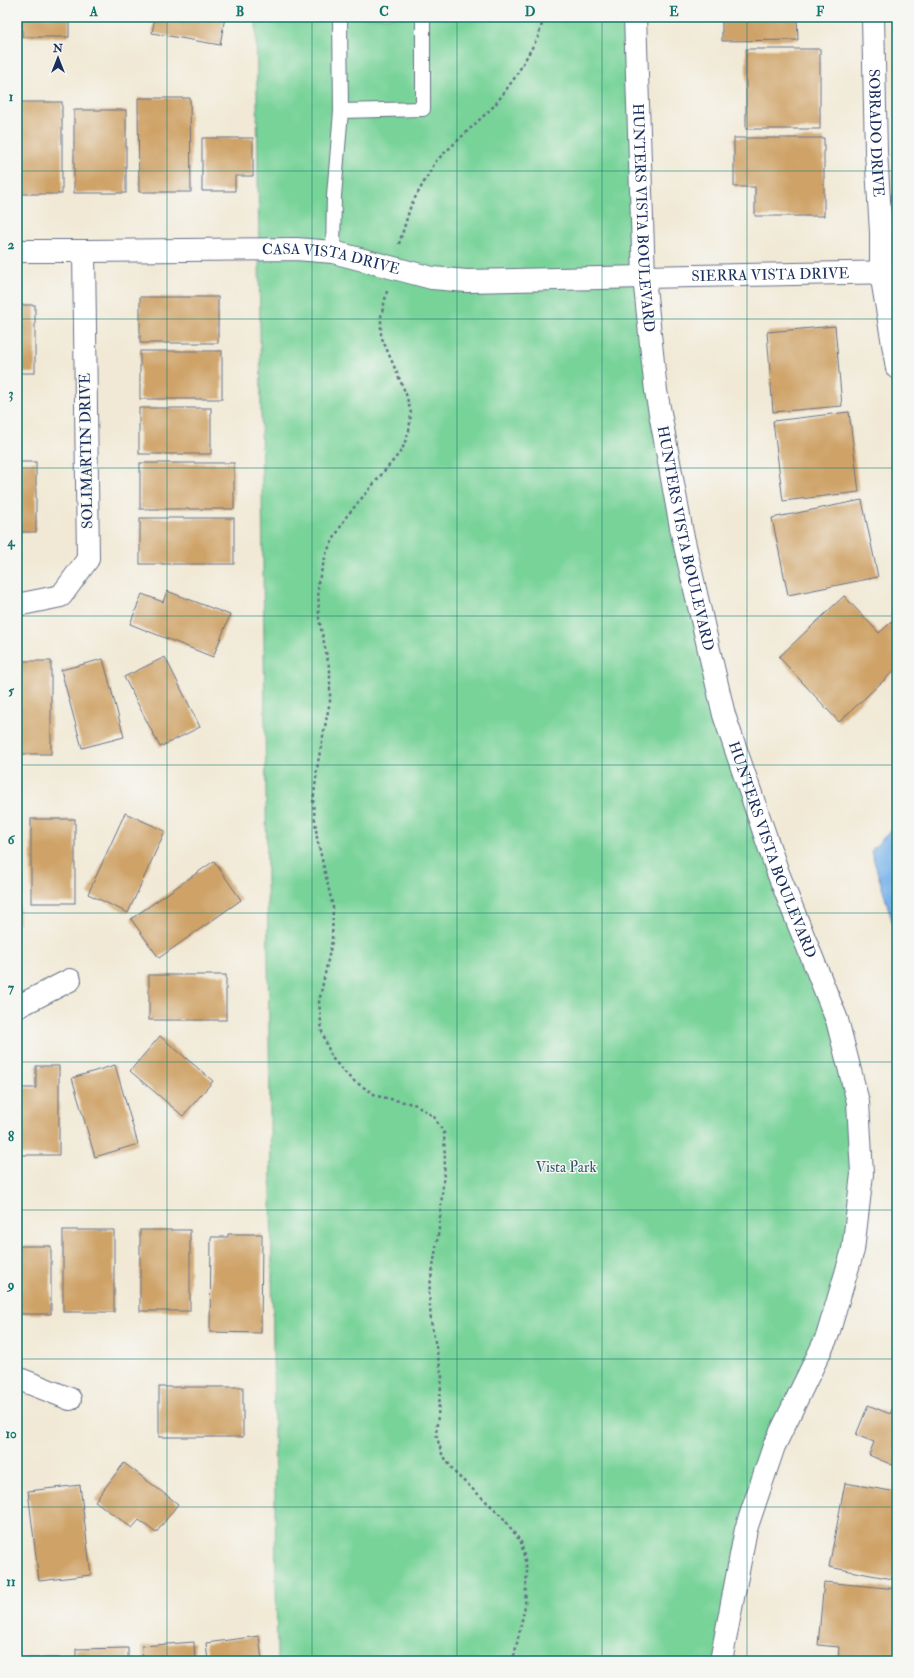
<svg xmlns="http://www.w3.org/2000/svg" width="914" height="1678" viewBox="0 0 914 1678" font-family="'IM FELL Double Pica',serif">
<rect width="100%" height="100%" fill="#f6f6f2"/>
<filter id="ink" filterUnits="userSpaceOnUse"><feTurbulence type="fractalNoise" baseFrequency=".025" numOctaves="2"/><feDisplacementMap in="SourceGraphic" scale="8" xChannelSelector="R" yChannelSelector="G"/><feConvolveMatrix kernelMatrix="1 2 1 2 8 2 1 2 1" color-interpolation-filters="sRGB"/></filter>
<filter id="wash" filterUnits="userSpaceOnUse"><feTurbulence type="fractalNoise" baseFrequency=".012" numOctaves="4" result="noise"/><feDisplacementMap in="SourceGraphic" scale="16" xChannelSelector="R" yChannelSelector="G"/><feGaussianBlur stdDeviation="0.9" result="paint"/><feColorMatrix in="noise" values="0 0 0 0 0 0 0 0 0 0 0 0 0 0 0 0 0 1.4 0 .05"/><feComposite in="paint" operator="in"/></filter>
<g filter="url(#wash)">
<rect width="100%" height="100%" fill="#f1e9d5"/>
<polygon fill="#78d399" stroke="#4a817c" points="256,17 635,17 644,277 724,715 858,1102 853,1250 774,1446 721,1661 277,1661"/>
<polygon fill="#79b4ea" stroke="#4a72a4" points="894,827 897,827 897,937 871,851"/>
<g id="blocks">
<g fill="#cfa368">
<rect x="22" y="17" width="47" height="20"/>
<polygon points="155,17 225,17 220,45 152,33"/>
<polygon points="722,17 797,17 798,40 722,41"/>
<rect x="746" y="49" width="74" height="80"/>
<polygon points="138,98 190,98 191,192 139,192"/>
<rect x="17" y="102" width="45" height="92"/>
<rect x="74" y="110" width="52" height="83"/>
<polygon points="202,138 253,138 253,176 235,176 235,191 202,191"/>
<polygon points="734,138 824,138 824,216 755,216 755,187 734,187"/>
<rect x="140" y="297" width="78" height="46"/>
<rect x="17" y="305" width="18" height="68"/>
<polygon points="835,326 842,406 773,412 767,332"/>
<rect x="140" y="351" width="82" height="48"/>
<rect x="139" y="408" width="72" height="46"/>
<polygon points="849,412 859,492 783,501 773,421"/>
<rect x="17" y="462" width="19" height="70"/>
<rect x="140" y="463" width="94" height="46"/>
<polygon points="862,500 878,577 788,595 772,518"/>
<rect x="140" y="518" width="94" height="46"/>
<polygon points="167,591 230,615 213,657 130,624 142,594 163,602"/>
<polygon points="844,596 879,633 897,617 897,668 839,722 779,657"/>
<polygon points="165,657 200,727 160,747 124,677"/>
<polygon points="103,659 124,737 82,748 61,670"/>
<rect x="17" y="661" width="34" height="93"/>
<polygon points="125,813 165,831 128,913 88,894"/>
<rect x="31" y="819" width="44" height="84"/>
<polygon points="17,831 19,831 20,924 17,924"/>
<polygon points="214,861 241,900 159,958 131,919"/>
<rect x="149" y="975" width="77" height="45"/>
<polygon points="160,1036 213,1081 183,1116 130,1071"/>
<polygon points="115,1065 138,1144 95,1157 72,1078"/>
<polygon points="36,1066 59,1066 59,1155 17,1155 17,1088 36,1088"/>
<rect x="63" y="1230" width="51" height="82"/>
<rect x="140" y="1230" width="50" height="81"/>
<polygon points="228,1234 262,1234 261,1333 210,1332 211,1237 228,1237"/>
<polygon points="17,1246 51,1246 51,1314 18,1314"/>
<rect x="159" y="1387" width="84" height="50"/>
<polygon points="897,1398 897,1467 869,1455 874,1442 856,1435 868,1405 890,1414"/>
<polygon points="124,1463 178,1504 156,1533 139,1520 132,1528 95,1501"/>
<polygon points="845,1483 897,1492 897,1580 829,1567"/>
<polygon points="80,1485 91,1575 39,1581 28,1491"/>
<polygon points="17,1518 18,1518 19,1584 17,1584"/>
<polygon points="824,1582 897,1589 897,1661 838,1661 839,1647 818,1645"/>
<polygon points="259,1636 262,1661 208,1661 206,1643"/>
<polygon points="194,1642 195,1661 143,1661 142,1646"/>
<polygon points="128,1648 128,1661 76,1661 76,1649"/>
<rect x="17" y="1658" width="42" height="3"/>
</g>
</g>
</g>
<g filter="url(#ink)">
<use href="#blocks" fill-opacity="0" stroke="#667088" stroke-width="1"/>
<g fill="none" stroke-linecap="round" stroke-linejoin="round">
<defs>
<g id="lane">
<polyline points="341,111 423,109 423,17"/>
<polyline points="333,252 334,196 341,111 340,17"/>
</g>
<g id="street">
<path id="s1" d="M873,17L876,152L881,232V273L897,368"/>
<path id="s2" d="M17,251H84L296,249L333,252L432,278L467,281L644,277L897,272"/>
<polyline points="17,605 61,596 88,559 84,251"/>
<polyline points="17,1007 70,980"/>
<polyline points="17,1378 70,1399"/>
</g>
<g id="secondary">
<path id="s3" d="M635,17L644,277L656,391L682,533L724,715L778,873L837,1020L858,1102L862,1174L853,1250L827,1337L774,1446L746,1529L721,1661"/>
</g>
</defs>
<use href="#lane" stroke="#667088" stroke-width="16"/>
<use href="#street" stroke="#667088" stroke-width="24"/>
<use href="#secondary" stroke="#667088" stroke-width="24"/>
<g stroke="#667088" stroke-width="2.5" stroke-dasharray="3 3" stroke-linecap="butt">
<polyline points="399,244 411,205 436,161 495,105 516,76 538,37 544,17"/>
<polyline points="387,291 381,317 381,336 406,394 411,413 409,431 402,450 346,517 327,551 318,583 319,619 330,671 330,701 318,762 313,803 317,838 333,907 332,941 319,1002 322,1032 332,1058 351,1079 377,1096 417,1105 434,1117 444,1133 445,1161 439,1229 429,1292 431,1322 442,1377 436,1434 442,1454 456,1474 501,1515 521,1542 527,1570 525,1606 513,1661"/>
</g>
<use href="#lane" stroke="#fff" stroke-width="14"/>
<use href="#street" stroke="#fff" stroke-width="22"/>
<use href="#secondary" stroke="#fff" stroke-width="22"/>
</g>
</g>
<path fill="none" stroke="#0f766e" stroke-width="1" stroke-opacity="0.55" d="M167,17V1661M312,17V1661M457,17V1661M602,17V1661M747,17V1661M17,171H897M17,319H897M17,468H897M17,616H897M17,765H897M17,913H897M17,1062H897M17,1210H897M17,1359H897M17,1507H897"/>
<g text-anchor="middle" stroke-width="3" stroke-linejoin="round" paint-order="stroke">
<g font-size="15" fill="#1b2f5e" stroke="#f6f6f2">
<text dy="5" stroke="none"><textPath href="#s1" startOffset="116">SOBRADO DRIVE</textPath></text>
<text dy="5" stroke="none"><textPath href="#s3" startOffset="201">HUNTERS VISTA BOULEVARD</textPath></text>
<text dy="5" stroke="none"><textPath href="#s2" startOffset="315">CASA VISTA DRIVE</textPath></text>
<text dy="5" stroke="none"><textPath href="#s2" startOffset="757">SIERRA VISTA DRIVE</textPath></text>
<text transform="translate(86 451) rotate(-91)" y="5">SOLIMARTIN DRIVE</text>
<text dy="5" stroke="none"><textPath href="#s3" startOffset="525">HUNTERS VISTA BOULEVARD</textPath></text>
<text dy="5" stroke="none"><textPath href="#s3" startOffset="849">HUNTERS VISTA BOULEVARD</textPath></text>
</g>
<g font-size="15" fill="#32586d" stroke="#f6f6f2">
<text x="566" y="1172">Vista Park</text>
</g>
</g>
<rect width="914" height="1678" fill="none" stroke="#f6f6f2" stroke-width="44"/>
<g transform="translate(58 58)" stroke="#f6f6f2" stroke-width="3" paint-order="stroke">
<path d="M0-3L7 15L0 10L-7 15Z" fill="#1b2f5e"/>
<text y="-6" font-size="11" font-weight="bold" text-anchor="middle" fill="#1b2f5e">N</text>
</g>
<rect x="22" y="22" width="870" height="1634" fill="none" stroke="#0f766e" stroke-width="1.5"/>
<g font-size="13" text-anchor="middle" font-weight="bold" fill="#0f766e">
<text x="94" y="16">A</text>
<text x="240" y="16">B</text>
<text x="384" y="16">C</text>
<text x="530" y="16">D</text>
<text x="674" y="16">E</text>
<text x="820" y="16">F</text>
<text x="11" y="101">1</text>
<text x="11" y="249">2</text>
<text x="11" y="398">3</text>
<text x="11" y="546">4</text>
<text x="11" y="695">5</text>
<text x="11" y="844">6</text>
<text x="11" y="992">7</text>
<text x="11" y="1141">8</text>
<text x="11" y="1289">9</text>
<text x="11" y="1438">10</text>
<text x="11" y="1586">11</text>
</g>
</svg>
